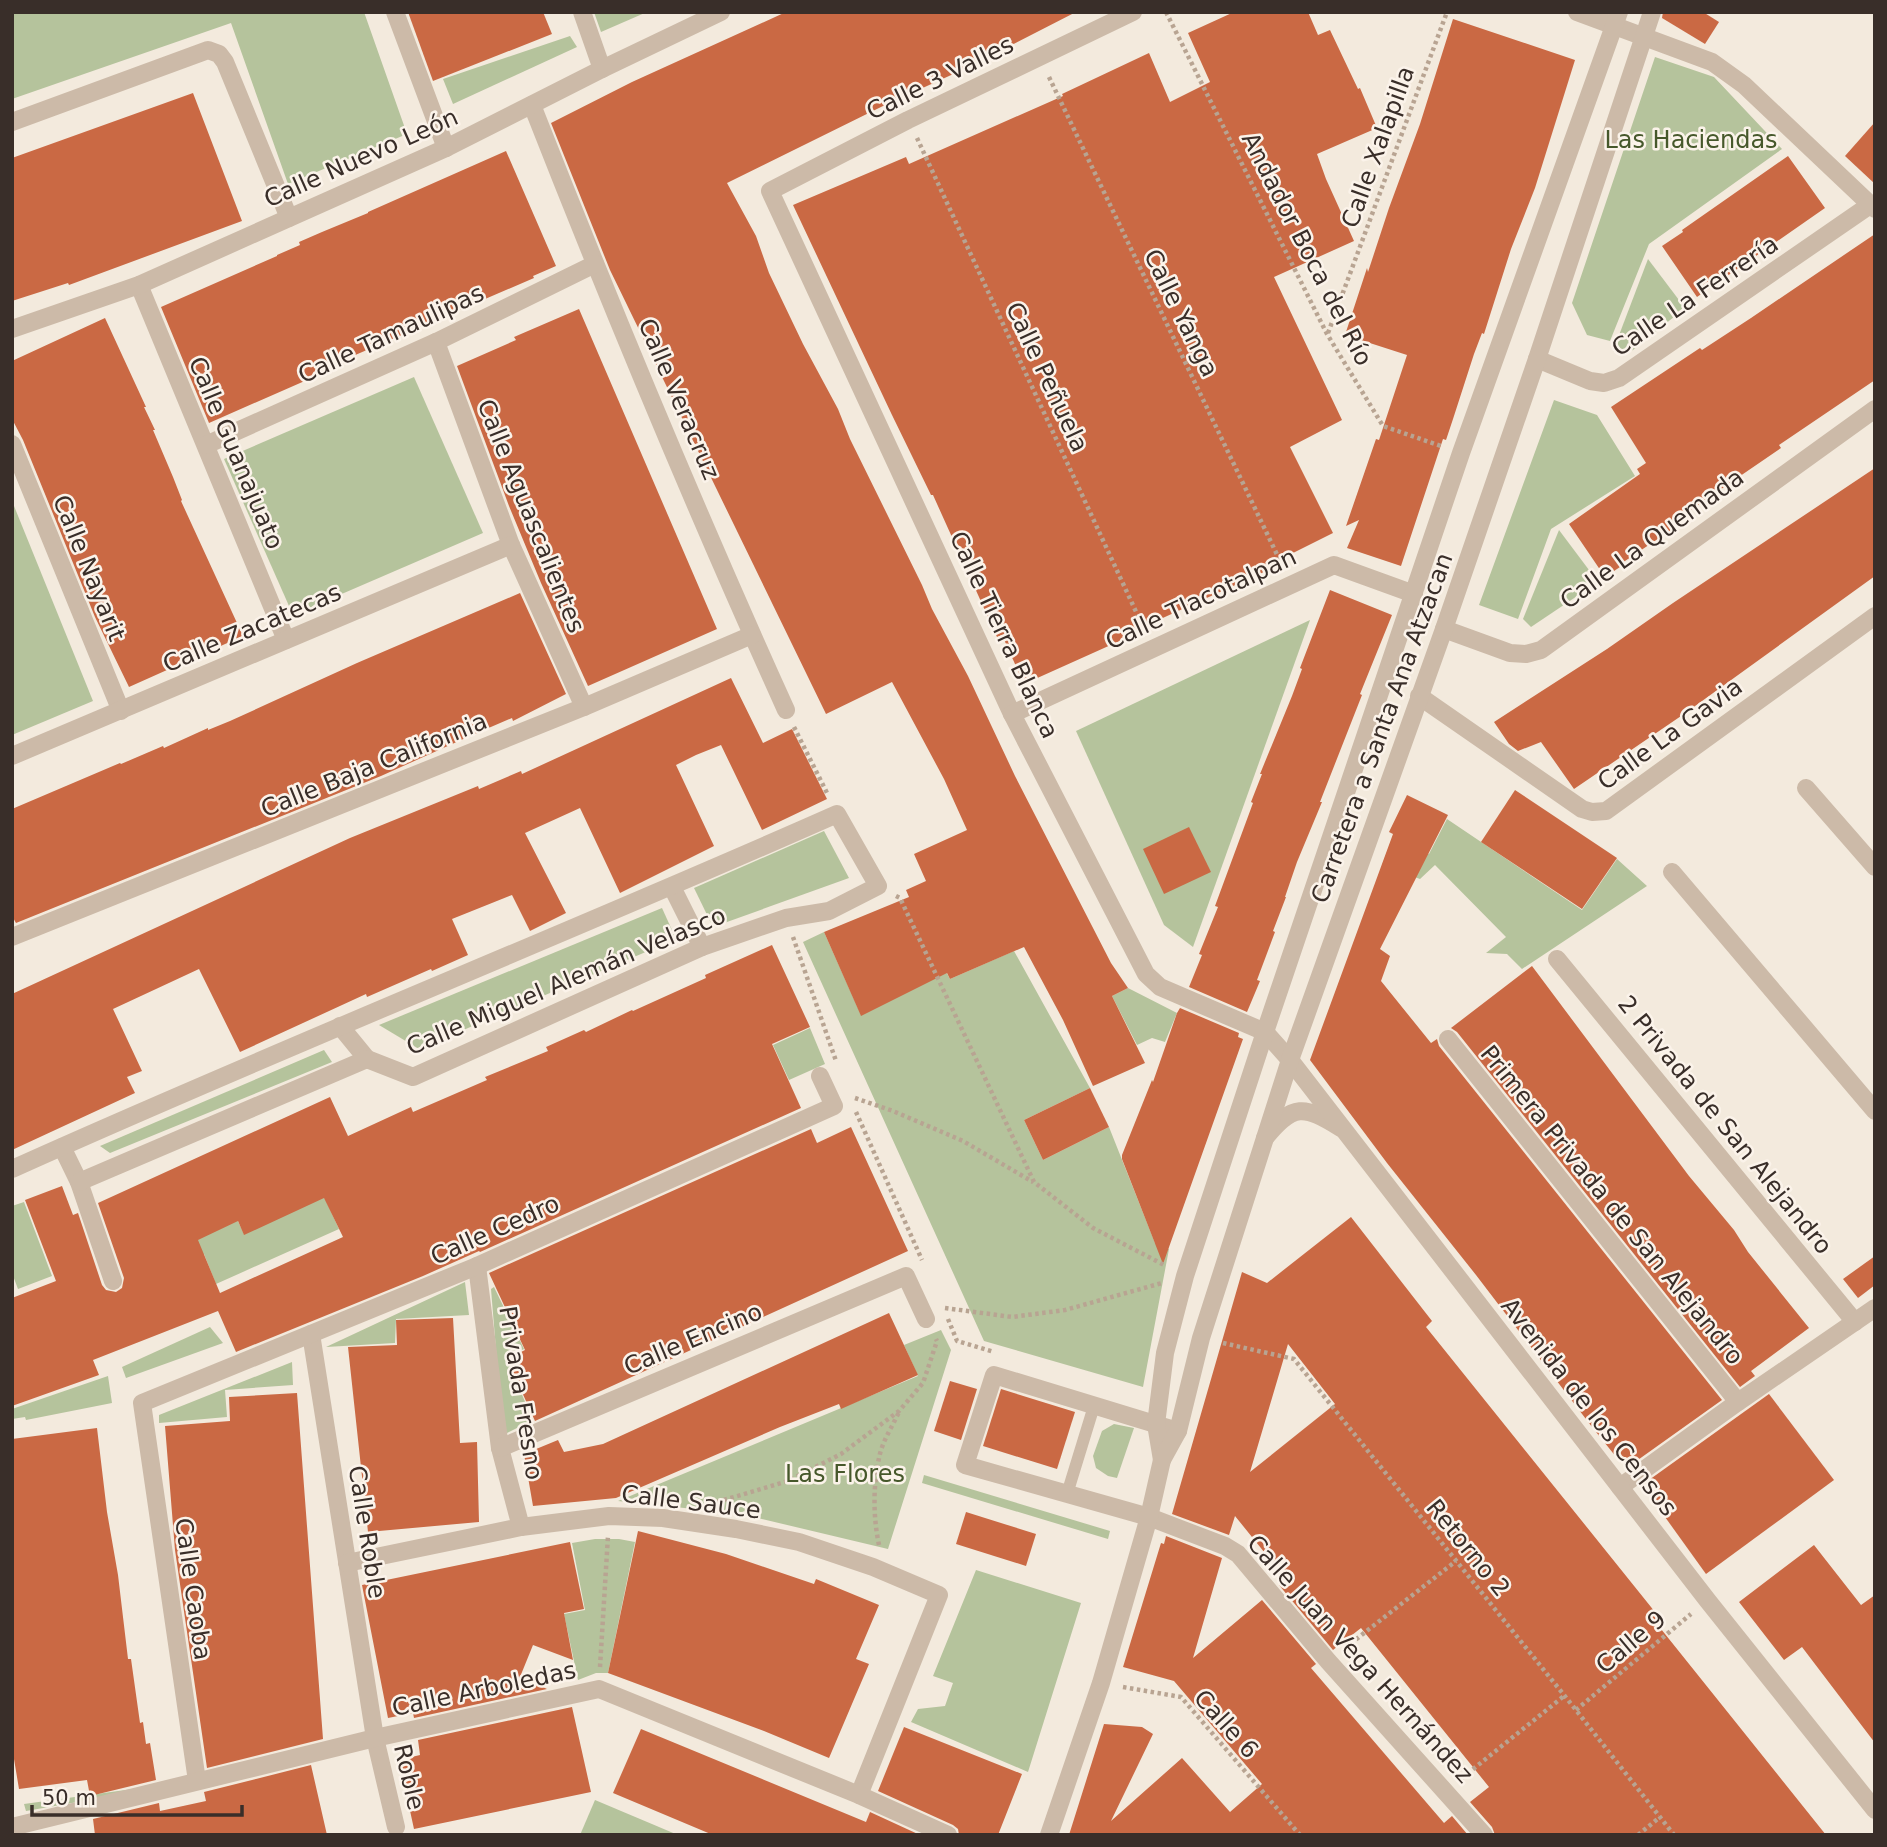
<svg xmlns="http://www.w3.org/2000/svg" width="1887" height="1847" viewBox="0 0 1887 1847" font-family="'DejaVu Sans',sans-serif">
<rect width="100%" height="100%" fill="#f3eadd"/>
<g fill="#b5c39c">
<polygon points="12,12 364,12 407,134 288,184 231,23 12,99"/>
<polygon points="594,12 647,12 601,32"/>
<polygon points="570,36 577,47 453,104 443,79"/>
<polygon points="1655,57 1714,77 1782,149 1649,244 1610,341 1587,335 1572,303"/>
<path d="M1648,259L1685,308L1633,350C1625,354 1621,356 1613,351Z"/>
<polygon points="414,377 483,533 293,615 224,459"/>
<polygon points="1554,400 1597,415 1635,476 1551,529 1518,619 1479,605"/>
<polygon points="12,501 93,701 12,735"/>
<polygon points="1559,530 1598,582 1531,627 1523,619"/>
<polygon points="1310,620 1193,947 1164,925 1076,731"/>
<polygon points="1447,819 1582,910 1617,859 1647,886 1522,969 1507,954 1486,953 1506,937 1435,865 1420,879 1382,865 1393,836 1429,854"/>
<polygon points="824,831 849,878 713,927 694,888"/>
<polygon points="909,905 950,979 1014,951 1090,1088 1024,1120 1043,1160 1109,1127 1155,1243 1169,1249 1143,1387 984,1341 803,942 824,932 861,1015"/>
<polygon points="662,908 676,939 419,1049 379,1025"/>
<polygon points="1128,988 1177,1013 1165,1042 1152,1038 1137,1045 1112,996"/>
<polygon points="810,1028 825,1064 789,1080 773,1045"/>
<polygon points="324,1050 332,1062 110,1153 100,1146"/>
<polygon points="287,1117 339,1229 216,1284 204,1254 186,1261 206,1154 244,1234"/>
<polygon points="24,1202 52,1276 18,1289 12,1273 12,1206"/>
<polygon points="465,1282 469,1315 396,1319 395,1343 326,1347"/>
<polygon points="494,1287 524,1349 506,1358 533,1420 503,1435 491,1289"/>
<polygon points="210,1327 223,1343 126,1378 122,1367"/>
<polygon points="941,1330 951,1350 888,1549 741,1514 618,1501 918,1376 904,1345"/>
<polygon points="292,1362 293,1385 225,1390 227,1417 159,1423 159,1415"/>
<polygon points="108,1376 112,1403 26,1420 25,1417 12,1419 12,1409"/>
<polygon points="1114,1424 1134,1428 1117,1478 1108,1476 1096,1468 1093,1456 1102,1431"/>
<polygon points="924,1475 1110,1531 1108,1539 922,1483"/>
<polygon points="595,1539 619,1539 635,1542 608,1673 596,1673 578,1680 564,1614 585,1610 572,1543"/>
<polygon points="976,1570 1081,1603 1028,1772 911,1722 918,1709 945,1706 953,1683 933,1676"/>
<polygon points="140,1788 141,1791 26,1811 24,1804"/>
<polygon points="595,1800 678,1835 580,1835"/>
</g>
<g fill="#ca6944" fill-rule="evenodd">
<polygon points="408,12 543,12 552,34 433,81"/>
<polygon points="786,12 1076,12 971,66 883,106 727,183 756,236 769,273 803,344 838,409 850,439 922,585 932,609 968,676 1015,776 1111,963 1128,988 1112,996 1145,1063 1093,1086 1063,1020 1024,947 950,979 947,973 861,1016 824,932 909,897 906,890 926,881 914,854 967,830 944,779 892,682 826,714 610,270 551,123 632,82"/>
<polygon points="1234,12 1308,12 1318,35 1330,30 1358,89 1360,88 1377,128 1317,154 1326,179 1354,241 1274,277 1342,420 1290,447 1333,533 1269,565 1275,567 1132,632 1133,635 1024,684 1002,635 997,637 933,495 931,495 892,415 793,205 906,157 909,164 1063,96 1062,94 1149,53 1170,102 1210,82 1188,33"/>
<polygon points="1663,12 1703,12 1719,22 1705,44 1662,18"/>
<polygon points="1453,19 1575,60 1535,188 1511,249 1484,334 1482,333 1474,354 1453,419 1446,440 1443,439 1401,566 1347,548 1359,520 1346,526 1376,439 1379,440 1407,355 1345,335 1367,268 1368,272 1389,208 1420,124"/>
<polygon points="193,93 242,221 69,285 68,283 12,301 12,158"/>
<polygon points="1875,122 1875,184 1845,156"/>
<polygon points="506,151 556,266 533,276 534,278 346,359 348,362 209,423 161,307 277,256 277,255 300,245 299,242 322,232 368,213 368,212"/>
<polygon points="1788,156 1825,208 1697,297 1662,246 1683,232 1682,230"/>
<polygon points="1875,234 1875,380 1779,445 1781,448 1670,524 1674,528 1622,563 1623,565 1605,577 1569,524 1640,474 1637,469 1646,463 1611,407 1700,348 1702,350 1751,318"/>
<polygon points="579,309 717,629 588,686 541,583 509,506 457,366 516,340 514,337"/>
<polygon points="105,318 146,407 144,407 155,430 153,430 173,477 182,500 181,501 243,636 129,687 95,617 23,440 12,419 12,361"/>
<polygon points="1875,468 1875,576 1684,714 1574,789 1541,742 1518,751 1509,744 1494,722 1607,649 1673,603"/>
<polygon points="1330,590 1392,615 1360,694 1362,695 1320,802 1322,802 1297,862 1285,897 1286,897 1273,931 1275,932 1257,980 1260,981 1247,1012 1189,987 1202,955 1199,954 1218,907 1215,906 1253,803 1251,802 1262,774 1260,774 1292,696 1302,669 1300,668"/>
<polygon points="520,593 566,694 513,721 512,718 470,736 381,776 16,923 12,916 12,809 120,763 121,764 163,746 164,748 208,728 208,730 230,721 357,663"/>
<polygon points="731,678 763,743 792,729 827,799 762,830 721,745 696,755 676,765 714,846 620,893 580,808 525,833 566,913 530,931 512,895 452,919 468,955 432,971 431,969 367,997 366,994 240,1052 199,969 113,1009 142,1071 127,1077 135,1093 12,1150 12,994 350,838 478,786 479,789 521,771 522,774"/>
<polygon points="1515,790 1617,858 1582,909 1481,842"/>
<polygon points="1407,795 1448,815 1380,949 1390,956 1381,981 1431,1043 1437,1039 1439,1046 1722,1400 1628,1467 1623,1461 1621,1463 1592,1427 1476,1275 1387,1163 1310,1060 1393,834 1389,832"/>
<polygon points="1189,827 1211,872 1164,894 1143,849"/>
<path d="M772,945L810,1027L772,1044L801,1108L480,1252L479,1251L423,1276L236,1352L218,1311L93,1360L99,1375L12,1406V1298L56,1281L25,1200L62,1186L73,1215L78,1213L102,1285L106,1290L116,1292L122,1288L124,1278L98,1203L330,1097L348,1136L411,1107L413,1112L487,1080L485,1077L548,1051L546,1047L584,1030L586,1032L632,1010L633,1011L706,978L705,975ZM324,1198L343,1237L220,1293L198,1240L238,1221L244,1235Z"/>
<polygon points="1532,966 1689,1176 1734,1230 1748,1252 1809,1328 1751,1371 1755,1376 1740,1387 1457,1032 1451,1028"/>
<polygon points="1180,1008 1239,1033 1238,1037 1243,1039 1163,1264 1122,1159 1122,1155 1152,1080 1153,1082 1177,1013"/>
<polygon points="1090,1088 1109,1127 1043,1160 1024,1120"/>
<polygon points="851,1127 908,1251 535,1421 507,1359 525,1350 489,1273 811,1129 817,1143"/>
<path d="M1351,1217L1432,1321L1426,1327L1651,1607L1665,1626L1661,1629L1826,1835H1495L1492,1827L1470,1802L1489,1787L1361,1628L1333,1650L1279,1585L1286,1579L1235,1516L1229,1535L1172,1514L1242,1272L1267,1283ZM1288,1344L1335,1404L1250,1472Z"/>
<polygon points="1875,1256 1875,1285 1858,1298 1843,1279"/>
<polygon points="889,1313 918,1375 841,1409 839,1404 780,1427 616,1498 533,1506 524,1454 558,1440 564,1452 603,1444"/>
<polygon points="453,1318 460,1443 477,1442 479,1522 368,1532 348,1347 397,1345 396,1320"/>
<polygon points="950,1381 977,1389 961,1440 934,1431"/>
<polygon points="1001,1389 1075,1412 1057,1469 983,1446"/>
<polygon points="297,1393 323,1739 207,1768 175,1550 165,1426 230,1421 229,1397"/>
<polygon points="1769,1394 1834,1480 1706,1574 1642,1485"/>
<polygon points="97,1428 107,1512 118,1575 128,1659 131,1659 140,1723 143,1722 146,1744 150,1743 156,1780 90,1796 87,1780 19,1789 12,1747 12,1439"/>
<polygon points="966,1512 1036,1534 1026,1566 956,1544"/>
<polygon points="638,1531 726,1554 814,1584 816,1579 879,1605 856,1659 869,1664 829,1758 764,1731 608,1673"/>
<polygon points="1166,1536 1222,1558 1193,1658 1262,1600 1316,1664 1311,1668 1444,1823 1452,1816 1468,1835 1069,1835 1104,1724 1142,1727 1153,1734 1111,1821 1182,1758 1230,1812 1262,1784 1174,1681 1123,1667 1161,1543 1164,1544"/>
<polygon points="570,1542 584,1609 564,1613 573,1660 533,1645 520,1677 547,1689 414,1718 413,1713 388,1718 362,1585"/>
<polygon points="1814,1545 1861,1605 1875,1595 1875,1743 1802,1647 1784,1660 1739,1602"/>
<polygon points="572,1707 591,1792 414,1829 399,1760 420,1755 418,1740"/>
<polygon points="904,1727 1022,1774 998,1835 959,1835 958,1829 953,1825 878,1791"/>
<polygon points="641,1729 866,1822 870,1812 920,1835 713,1835 613,1793"/>
<polygon points="311,1765 327,1835 95,1835 93,1819 159,1803 160,1811 206,1801 204,1792"/>
</g>
<g fill="none" stroke-linecap="round" stroke-linejoin="round">
<g stroke="#b8a492" stroke-width="4.5" stroke-dasharray="3.5 3.5" stroke-linecap="butt">
<polyline points="1166,12 1327,334 1383,426 1441,446"/>
<polyline points="1049,77 1282,565"/>
<polyline points="917,138 1144,629"/>
<polyline points="1328,333 1447,12"/>
<polyline points="794,727 828,795"/>
<polyline points="896,896 900,898 1034,1182 1093,1228 1166,1266"/>
<polyline points="793,937 836,1061"/>
<polyline points="855,1098 893,1111 963,1141 1033,1182"/>
<polyline points="856,1112 922,1260"/>
<polyline points="945,1308 1012,1317 1065,1310 1162,1283"/>
<polyline points="948,1319 957,1341 994,1352"/>
<polyline points="1223,1343 1294,1359 1576,1710 1674,1835"/>
<polyline points="717,1502 788,1481 841,1454 899,1411 923,1383 937,1341 936,1339"/>
<path d="M879,1545C873,1517 873,1486 879,1458C882,1442 892,1427 899,1412"/>
<polyline points="1345,1648 1456,1561"/>
<polyline points="600,1667 608,1536"/>
<polyline points="1123,1687 1181,1697 1300,1835"/>
<polyline points="1576,1710 1691,1614"/>
<polyline points="1462,1778 1564,1696"/>
<polyline points="1638,1835 1660,1817"/>
</g>
<polyline stroke="#ccbaa8" stroke-width="12" points="1067,1494 1094,1406"/>
<g stroke="#ccbaa8" stroke-width="18">
<polyline points="395,12 446,148"/>
<polyline points="582,12 602,69"/>
<polyline points="1133,12 908,120 770,191 1012,714 1146,974 1160,987 1265,1032 1290,1060"/>
<polyline points="1577,12 1712,62 1744,85 1875,209"/>
<path d="M532,105C612,309 696,511 786,710"/>
<polyline points="12,122 208,50 219,54 225,62 289,218"/>
<polyline points="139,285 286,640"/>
<polyline points="12,329 139,285 289,218 446,148 602,69 721,12"/>
<polyline points="436,342 511,545 584,707"/>
<polyline points="1537,359 1590,381 1604,383 1619,378 1870,205"/>
<polyline points="12,444 121,711"/>
<polyline points="206,445 436,342 595,264"/>
<polyline points="1444,629 1510,653 1526,654 1541,650 1875,409"/>
<polyline points="1419,696 1582,809 1592,812 1606,811 1875,616"/>
<polyline points="1012,714 1334,565 1414,594"/>
<polyline points="12,756 511,545"/>
<polyline points="1806,788 1875,867"/>
<polyline points="1672,872 1875,1111"/>
<polyline points="672,887 702,947"/>
<polyline points="12,937 584,707 752,635"/>
<polyline points="1557,959 1855,1322"/>
<polyline points="340,1026 367,1059"/>
<polyline points="1448,1039 1738,1402"/>
<path d="M1265,1138C1293,1103 1304,1105 1341,1128"/>
<polyline points="62,1147 79,1182 113,1281"/>
<path d="M12,1169C285,1046 564,935 837,814L878,886L829,911L786,918L702,947L413,1077L367,1059L79,1182"/>
<polyline points="477,1266 500,1448 521,1527"/>
<polyline points="311,1334 375,1738 396,1827"/>
<polyline points="1178,1431 994,1375 965,1465 1149,1517 1225,1546 1238,1554 1328,1661 1484,1835"/>
<polyline points="500,1448 906,1276 926,1319"/>
<polyline points="1620,1487 1738,1402 1875,1308"/>
<polyline points="347,1563 521,1527 609,1516 663,1518 736,1529 799,1542 873,1567 939,1595 859,1795"/>
<polyline points="197,1781 142,1403 477,1266 834,1106 820,1076"/>
<polyline points="12,1827 375,1738 599,1689 859,1795 948,1835"/>
</g>
<g stroke="#ccbaa8" stroke-width="18">
<polyline points="1290,1060 1708,1601 1875,1810"/>
<polyline points="1162,1460 1156,1424 1165,1353 1185,1276 1265,1032 1461,453 1619,12"/>
<polyline points="1049,1835 1101,1683 1149,1517 1162,1460 1178,1431 1201,1338 1290,1060 1444,629 1537,359 1652,12"/>
</g>
</g>
<g text-anchor="middle" stroke-width="5" stroke-linejoin="round" paint-order="stroke">
<g font-size="24" fill="#392e29" stroke="#fbf3ea">
<text transform="translate(940 78) rotate(-26)" y="8">Calle 3 Valles</text>
<text transform="translate(1378 147) rotate(-70)" y="8">Calle Xalapilla</text>
<text transform="translate(361 158) rotate(-24)" y="8">Calle Nuevo León</text>
<text transform="translate(1307 249) rotate(63)" y="8">Andador Boca del Río</text>
<text transform="translate(1695 296) rotate(-34)" y="8">Calle La Ferrería</text>
<text transform="translate(1181 313) rotate(64)" y="8">Calle Yanga</text>
<text transform="translate(391 334) rotate(-25)" y="8">Calle Tamaulipas</text>
<text transform="translate(1047 377) rotate(65)" y="8">Calle Peñuela</text>
<text transform="translate(679 399) rotate(67)" y="8">Calle Veracruz</text>
<text transform="translate(236 453) rotate(67)" y="8">Calle Guanajuato</text>
<text transform="translate(531 516) rotate(68)" y="8">Calle Aguascalientes</text>
<text transform="translate(1652 539) rotate(-36)" y="8">Calle La Quemada</text>
<text transform="translate(89 568) rotate(68)" y="8">Calle Nayarit</text>
<text transform="translate(1201 599) rotate(-25)" y="8">Calle Tlacotalpan</text>
<text transform="translate(252 628) rotate(-23)" y="8">Calle Zacatecas</text>
<text transform="translate(1004 635) rotate(65)" y="8">Calle Tierra Blanca</text>
<text transform="translate(1382 728) rotate(-70)" y="8">Carretera a Santa Ana Atzacan</text>
<text transform="translate(1670 734) rotate(-36)" y="8">Calle La Gavia</text>
<text transform="translate(374 765) rotate(-22)" y="8">Calle Baja California</text>
<text transform="translate(566 981) rotate(-23)" y="8">Calle Miguel Alemán Velasco</text>
<text transform="translate(1725 1125) rotate(51)" y="8">2 Privada de San Alejandro</text>
<text transform="translate(1612 1205) rotate(51)" y="8">Primera Privada de San Alejandro</text>
<text transform="translate(495 1230) rotate(-24)" y="8">Calle Cedro</text>
<text transform="translate(693 1339) rotate(-23)" y="8">Calle Encino</text>
<text transform="translate(521 1393) rotate(81)" y="8">Privada Fresno</text>
<text transform="translate(1589 1407) rotate(52)" y="8">Avenida de los Censos</text>
<text transform="translate(691 1502) rotate(7)" y="8">Calle Sauce</text>
<text transform="translate(367 1532) rotate(81)" y="8">Calle Roble</text>
<text transform="translate(1468 1548) rotate(51)" y="8">Retorno 2</text>
<text transform="translate(193 1589) rotate(82)" y="8">Calle Caoba</text>
<text transform="translate(1631 1642) rotate(-40)" y="8">Calle 9</text>
<text transform="translate(1360 1659) rotate(48)" y="8">Calle Juan Vega Hernández</text>
<text transform="translate(484 1689) rotate(-12)" y="8">Calle Arboledas</text>
<text transform="translate(1226 1724) rotate(48)" y="8">Calle 6</text>
<text transform="translate(409 1777) rotate(77)" y="8">Roble</text>
</g>
<g font-size="24" fill="#46582b" stroke="#fbf3ea">
<text x="1691" y="148">Las Haciendas</text>
<text x="845" y="1482">Las Flores</text>
</g>
</g>
<rect width="1887" height="1847" fill="none" stroke="#392e29" stroke-width="28"/>
<path d="M32 1805v10h210v-10" fill="none" stroke="#392e29" stroke-width="3.5"/>
<text x="42" y="1805" font-size="21" fill="#392e29" stroke="#fbf3ea" stroke-width="5" paint-order="stroke">50 m</text>
</svg>
